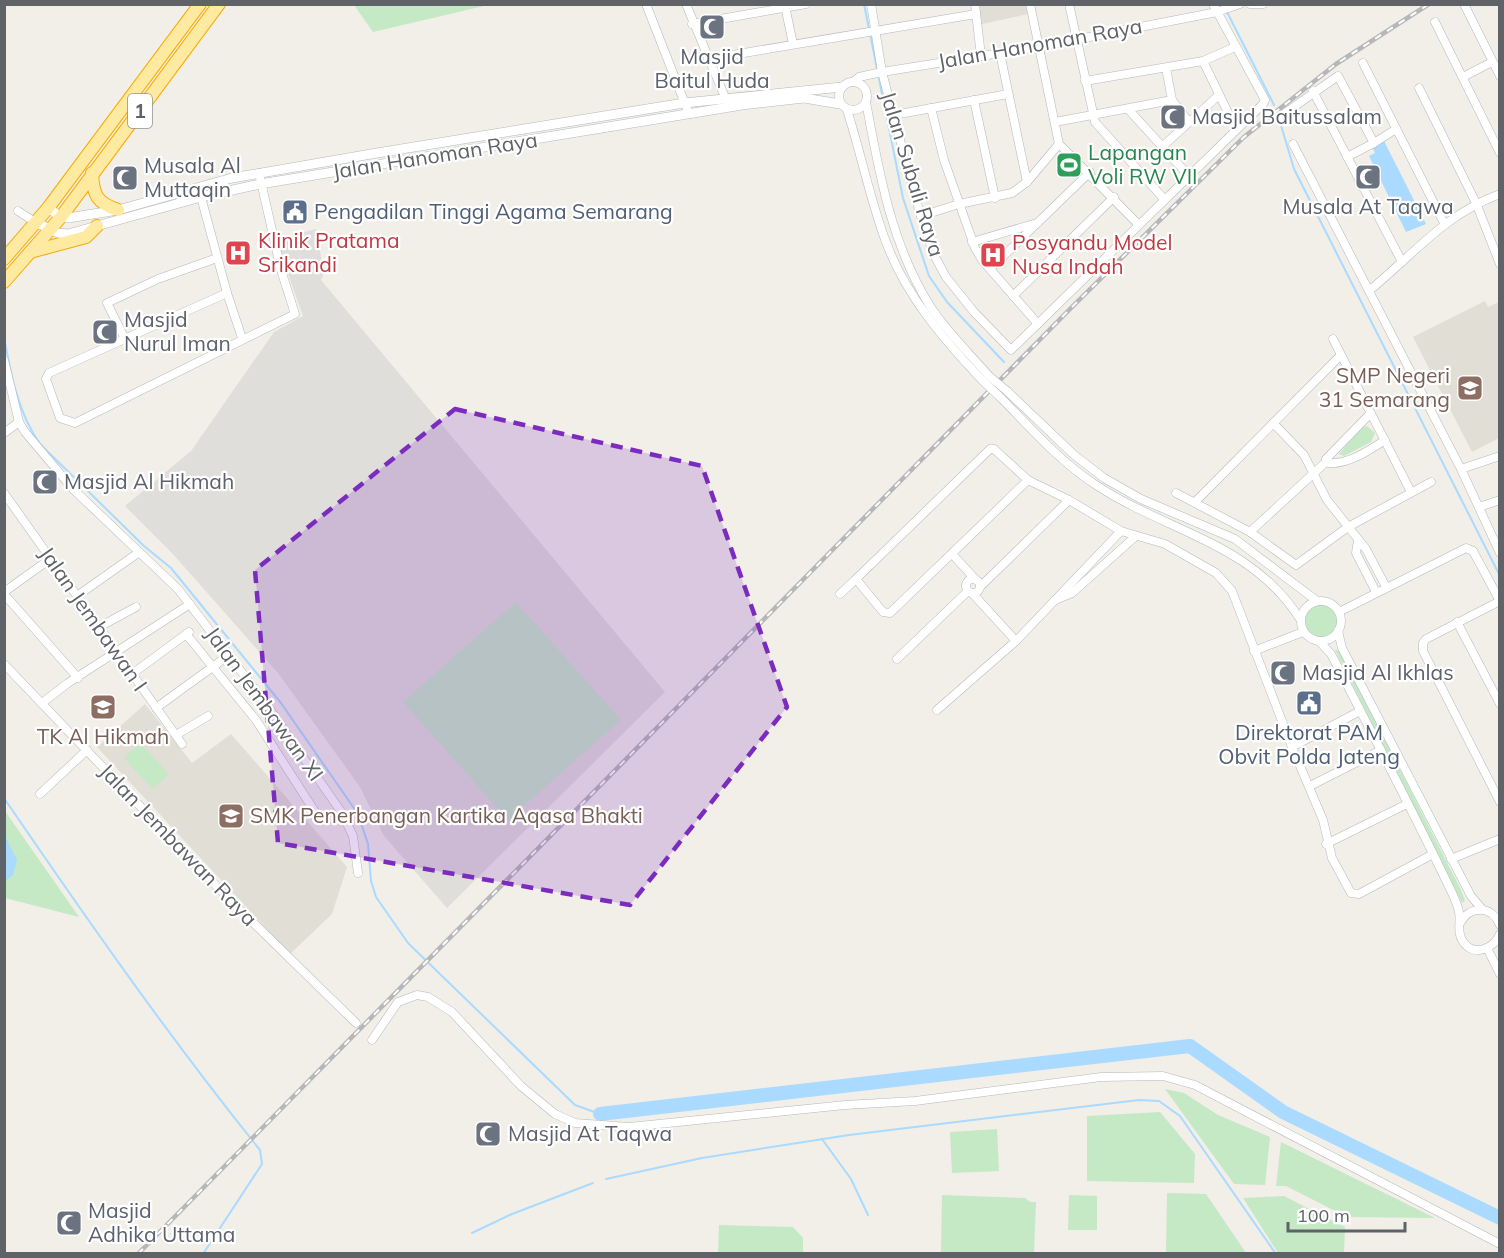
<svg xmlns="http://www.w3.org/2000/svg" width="1504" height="1258" viewBox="0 0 1504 1258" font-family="Mulish,sans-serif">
<rect width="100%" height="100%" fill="#f1efe8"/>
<polygon fill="#e0deda" points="316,229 324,273 321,280 665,692 447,908 384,836 360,787 278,673 172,553 125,506 191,451 274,332 303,316 276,240"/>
<g fill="#e1ded6">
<polygon points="975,5 1026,5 1028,14 978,25"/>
<polygon points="1485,301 1488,307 1499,302 1499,438 1472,452 1413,337"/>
<polygon points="145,704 192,763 231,734 347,867 332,914 290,954 97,747"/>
</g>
<g fill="#c5e8c5">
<polygon points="354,5 488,5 373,32"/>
<polygon points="1367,426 1375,433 1371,442 1344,456 1339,454 1361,428"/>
<polygon points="516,602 621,720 508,820 403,702"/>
<circle cx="1321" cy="621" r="16"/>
<polygon points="1335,650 1340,651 1349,669 1461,890 1465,901 1462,903"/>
<polygon points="140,743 169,774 153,789 124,758"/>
<polygon points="5,811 79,917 5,898"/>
<polygon points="1165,1089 1184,1093 1218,1115 1270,1137 1265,1185 1234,1184"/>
<polygon points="1160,1112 1195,1154 1194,1183 1087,1181 1087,1116"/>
<polygon points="997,1129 999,1171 952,1173 950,1132"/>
<polygon points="1281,1142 1435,1218 1347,1217 1286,1186 1276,1186"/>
<polygon points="1167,1193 1206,1194 1246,1253 1166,1253"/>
<polygon points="942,1195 1025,1198 1030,1202 1036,1202 1034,1253 941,1253"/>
<polygon points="1069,1195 1097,1196 1097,1230 1068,1230"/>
<polygon points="1284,1196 1345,1227 1344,1253 1278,1253 1243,1198"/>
<polygon points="719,1225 793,1227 803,1238 803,1253 718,1253"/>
</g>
<g fill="#aadaff">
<polygon points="1384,141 1426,224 1406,232 1369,156 1375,153 1372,147"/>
<polygon points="4,834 17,860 13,875 5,881"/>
</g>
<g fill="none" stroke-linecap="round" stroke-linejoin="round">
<g stroke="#aadaff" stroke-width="2">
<polyline points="864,4 903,198 929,276 947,302 1004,362"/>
<polyline points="1227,12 1274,105"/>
<polyline points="1280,122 1294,169 1500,576"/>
<path d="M4,337C11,375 18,413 40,444L144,546L171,568L281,703L358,814L368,844L371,881L376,897L408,943L575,1105L600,1114"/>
<path d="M4,798C86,918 169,1037 260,1150L262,1164L203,1254"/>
<polyline points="822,1139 851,1179 868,1215"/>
<polyline points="606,1179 702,1158 849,1135 1139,1100 1159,1101 1180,1116 1276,1254"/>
<polyline points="472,1233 512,1214 593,1183"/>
</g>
<polyline stroke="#aadaff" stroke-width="14" points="600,1114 1190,1046 1283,1112 1500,1218"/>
<defs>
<g id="minor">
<polyline points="646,4 689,114"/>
<polyline points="686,4 727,102"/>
<polyline points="871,4 882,72 916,200 933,253 946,277 974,312 1011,350 1263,104 1265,100 1213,4"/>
<polyline points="975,4 981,56"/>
<polyline points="1069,4 1095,122 1164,199"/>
<polyline points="1250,4 1263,4"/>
<polyline points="1464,4 1500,76"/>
<polyline points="785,6 793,44"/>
<polyline points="1435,22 1500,153"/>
<polyline points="692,24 806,4"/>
<polyline points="1000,53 1027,182"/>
<polyline points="708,59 976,14"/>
<polyline points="1203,61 1236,129"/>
<polyline points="1363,63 1444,223"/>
<polyline points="1166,68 1172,100 1189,122"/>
<polyline points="1463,77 1492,62"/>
<polyline points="1085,81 1203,61 1235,47"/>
<circle cx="853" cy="96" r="14"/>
<polyline points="853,82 859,77 882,72 1038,47 1217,12 1240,4"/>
<polyline points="1419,88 1476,203 1500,264"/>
<polyline points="1313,91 1402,262"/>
<polyline points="974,100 995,198"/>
<path d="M866,102C879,172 891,244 930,306C946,331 969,353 989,376"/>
<polyline points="931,108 944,160 975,248 982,260 1038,324"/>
<polyline points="1128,109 1189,176"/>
<path d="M847,110C861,153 870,200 886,242C906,296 944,340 983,381"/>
<polyline points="894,115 1008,94"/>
<polyline points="1283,120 1285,113 1338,76 1374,143 1396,129"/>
<polyline points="1055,122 1172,100"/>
<polyline points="1059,144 1138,224"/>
<polyline points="1293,144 1461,469 1500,553"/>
<polyline points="1163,146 1219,95"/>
<polyline points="1347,157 1374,143"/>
<polyline points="201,197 227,293 242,338"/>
<polyline points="18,211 35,222"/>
<polyline points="921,216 959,204 1012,193 1027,182 1059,144 1030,4"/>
<polyline points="972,242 1037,223"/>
<polyline points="990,269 1090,172"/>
<path d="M1370,290C1414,254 1445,214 1500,194"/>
<polyline points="227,293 49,373 46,379 60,418 75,423 295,314 281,270 259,173"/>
<polyline points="1013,296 1114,197"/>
<polyline points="124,337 107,303 158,279 217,258"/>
<polyline points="1333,339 1411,492"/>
<polyline points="4,360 19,422 25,432 73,489 178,589 264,701 342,813 353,836 358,873"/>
<polyline points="1007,391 1073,454 1104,478 1141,499 1235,539 1317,601"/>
<path d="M1001,398C1031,428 1060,462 1096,485C1167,532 1251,542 1300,619"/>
<path d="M1370,414L1326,459L1329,463C1347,465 1370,450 1385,440"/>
<polyline points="1273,423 1304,455 1327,500 1366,549 1386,587"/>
<polyline points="4,433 19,422"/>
<polyline points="1461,469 1500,456"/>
<polyline points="1028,480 890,613 883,612 856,579 990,449 994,449 1028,480 1069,500 1121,531 1165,544 1216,573 1232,591 1292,747 1323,820 1332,858 1351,893 1359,894 1433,854"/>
<polyline points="4,493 182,744"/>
<polyline points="1176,493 1250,532 1296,565 1348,527 1431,482"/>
<polyline points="1195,502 1341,355"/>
<polyline points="1479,507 1500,500"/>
<polyline points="1250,532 1327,461"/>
<polyline points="1358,540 1356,553 1376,592"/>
<polyline points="953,555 976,580"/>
<circle cx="973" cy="586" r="7"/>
<polyline points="980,587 1069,500"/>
<polyline points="4,592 50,559"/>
<polyline points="972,593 1016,641"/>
<polyline points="4,594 78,678"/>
<polyline points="840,594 856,579"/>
<polyline points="77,596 138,553"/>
<polyline points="1055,600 1072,593 1136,536"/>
<circle cx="1321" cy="621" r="20"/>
<polyline points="1339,612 1466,548 1473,551 1500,601 1426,639 1423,643 1423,651 1500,802"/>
<polyline points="1457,622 1500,704"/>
<polyline points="99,627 136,607"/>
<polyline points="1338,631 1342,648 1471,896 1482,909"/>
<polyline points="186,634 256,720 317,815 327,820 342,813"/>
<path d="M1319,641L1331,654C1372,733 1414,813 1453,895C1455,900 1458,906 1459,912C1461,922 1456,933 1464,943C1475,957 1494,948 1500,934"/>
<polyline points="1254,651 1303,632"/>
<polyline points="897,659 968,591"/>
<polyline points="4,664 228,898 356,1023"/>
<polyline points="132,674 189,632"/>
<polyline points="42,703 68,683 190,604"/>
<polyline points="156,708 229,655"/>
<polyline points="937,710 1016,641 1121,531"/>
<polyline points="176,735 208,716"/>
<polyline points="1292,747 1360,711"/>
<polyline points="1310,786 1381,750"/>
<polyline points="40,794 87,750"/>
<polyline points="1326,844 1407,804"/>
<polyline points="1451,859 1500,839"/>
<path d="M1460,923C1470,905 1492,905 1500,925"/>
<polyline points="1487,948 1500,974"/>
<polyline points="372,1040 398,1002 417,995 428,997 452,1012 521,1086 555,1114 575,1123 629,1127 845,1105 915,1101 1101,1077 1163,1076 1195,1085 1500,1244"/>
</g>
<g id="tertiary">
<polyline points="48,208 61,217 68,218 118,210 232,178 377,153 684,103 842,87"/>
<polyline points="35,222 58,233 68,234 201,197 260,184 742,105 804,98 840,104"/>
</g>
<g id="trunk">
<path d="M92,173C93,195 97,203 118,210"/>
<polyline points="30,252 86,237 97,226"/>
<polyline points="4,259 48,208 200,4"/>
<polyline points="4,282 61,217 219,4"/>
</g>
</defs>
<use href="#minor" stroke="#b5b8bc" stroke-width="9"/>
<use href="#tertiary" stroke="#b5b8bc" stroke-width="10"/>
<use href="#trunk" stroke="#f9ab00" stroke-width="14"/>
<use href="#minor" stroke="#fff" stroke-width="8"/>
<use href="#tertiary" stroke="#fff" stroke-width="9"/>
<use href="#trunk" stroke="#feeaa1" stroke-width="12"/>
<defs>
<polyline id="rail" points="138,1254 1072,307 1244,137 1336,64 1429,4"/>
</defs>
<use href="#rail" stroke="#b6b7b8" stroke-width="4.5"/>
<use href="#rail" stroke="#fff" stroke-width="2" stroke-dasharray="7" stroke-linecap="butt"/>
<defs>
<g id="minor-bridge">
<polyline points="989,376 1007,391"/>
<polyline points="983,381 1001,398"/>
</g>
</defs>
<use href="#minor-bridge" stroke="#b5b8bc" stroke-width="9" stroke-linecap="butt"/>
<use href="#minor-bridge" stroke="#fff" stroke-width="8"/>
</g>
<path fill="#7b2cbf" fill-opacity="0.2" stroke="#7b2cbf" stroke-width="4.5" stroke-dasharray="12 8" stroke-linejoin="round" d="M455,409L702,466L787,707L630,905L278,843L255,570Z"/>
<defs>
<symbol id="mosque-square" viewBox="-11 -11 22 22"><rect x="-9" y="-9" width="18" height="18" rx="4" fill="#6b7280" stroke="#fff"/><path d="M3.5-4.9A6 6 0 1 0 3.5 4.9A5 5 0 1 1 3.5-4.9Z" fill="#fff"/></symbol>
<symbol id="stadium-square" viewBox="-11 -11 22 22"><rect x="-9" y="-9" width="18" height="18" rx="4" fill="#2e9e5b" stroke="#fff"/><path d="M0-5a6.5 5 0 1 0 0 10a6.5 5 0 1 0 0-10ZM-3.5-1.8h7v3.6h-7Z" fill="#fff"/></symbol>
<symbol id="civic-square" viewBox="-11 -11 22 22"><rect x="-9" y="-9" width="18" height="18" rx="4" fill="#5c6f8a" stroke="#fff"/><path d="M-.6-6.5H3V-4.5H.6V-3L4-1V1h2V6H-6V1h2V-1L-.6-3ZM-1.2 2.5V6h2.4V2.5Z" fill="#fff"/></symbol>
<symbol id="hospital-square" viewBox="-11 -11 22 22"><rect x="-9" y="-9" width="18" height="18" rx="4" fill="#e0444e" stroke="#fff"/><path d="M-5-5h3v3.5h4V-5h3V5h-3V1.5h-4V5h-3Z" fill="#fff"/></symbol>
<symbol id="school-square" viewBox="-11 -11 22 22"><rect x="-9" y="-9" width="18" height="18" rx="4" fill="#8d6e63" stroke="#fff"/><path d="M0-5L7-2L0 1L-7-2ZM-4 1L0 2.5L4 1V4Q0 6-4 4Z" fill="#fff"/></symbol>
</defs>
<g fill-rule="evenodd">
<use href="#mosque-square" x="697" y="12" width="30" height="30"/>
<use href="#mosque-square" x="1158" y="102" width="30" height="30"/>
<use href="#stadium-square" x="1054" y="150" width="30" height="30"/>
<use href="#mosque-square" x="1353" y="162" width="30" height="30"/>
<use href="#mosque-square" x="110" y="163" width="30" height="30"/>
<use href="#civic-square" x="280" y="197" width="30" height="30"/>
<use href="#hospital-square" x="223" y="238" width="30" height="30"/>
<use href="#hospital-square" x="978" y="240" width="30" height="30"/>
<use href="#mosque-square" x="90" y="317" width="30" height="30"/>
<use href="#school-square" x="1455" y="373" width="30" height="30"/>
<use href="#mosque-square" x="30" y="467" width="30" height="30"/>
<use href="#mosque-square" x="1268" y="658" width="30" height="30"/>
<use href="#civic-square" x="1294" y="688" width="30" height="30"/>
<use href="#school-square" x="88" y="692" width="30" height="30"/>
<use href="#school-square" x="216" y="801" width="30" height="30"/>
<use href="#mosque-square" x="473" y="1119" width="30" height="30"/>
<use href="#mosque-square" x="54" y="1208" width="30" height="30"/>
</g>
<g text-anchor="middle" stroke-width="4.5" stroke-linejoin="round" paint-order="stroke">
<rect fill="#fff" stroke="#8f9295" stroke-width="1.5" x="128" y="94" width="24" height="34" rx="4.5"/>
<g font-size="20" font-weight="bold" fill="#5f6368">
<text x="140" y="118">1</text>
</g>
<g font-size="21" fill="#5f6368" stroke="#fff">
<text transform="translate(1040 44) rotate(-10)" y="7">Jalan Hanoman Raya</text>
<text transform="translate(435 156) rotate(-9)" y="7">Jalan Hanoman Raya</text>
<text transform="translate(912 174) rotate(73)" y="7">Jalan Subali Raya</text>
<text transform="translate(93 619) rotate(55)" y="7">Jalan Jembawan I</text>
<text transform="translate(264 704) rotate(54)" y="7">Jalan Jembawan XI</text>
<text transform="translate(178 845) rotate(46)" y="7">Jalan Jembawan Raya</text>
</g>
<g font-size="21" fill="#5b616d" stroke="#fff" text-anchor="start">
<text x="712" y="64" text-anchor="middle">Masjid<tspan x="712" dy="24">Baitul Huda</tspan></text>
<text x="1192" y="124">Masjid Baitussalam</text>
<text x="144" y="173">Musala Al<tspan x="144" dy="24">Muttaqin</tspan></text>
<text x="1368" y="214" text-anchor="middle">Musala At Taqwa</text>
<text x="124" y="327">Masjid<tspan x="124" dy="24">Nurul Iman</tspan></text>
<text x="64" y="489">Masjid Al Hikmah</text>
<text x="1302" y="680">Masjid Al Ikhlas</text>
<text x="508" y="1141">Masjid At Taqwa</text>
<text x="88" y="1218">Masjid<tspan x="88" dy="24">Adhika Uttama</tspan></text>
</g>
<g font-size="21" fill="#27864d" stroke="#fff" text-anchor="start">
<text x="1088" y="160">Lapangan<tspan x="1088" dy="24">Voli RW VII</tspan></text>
</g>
<g font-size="21" fill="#4e5e75" stroke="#fff" text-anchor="start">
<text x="314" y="219">Pengadilan Tinggi Agama Semarang</text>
<text x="1309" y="740" text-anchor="middle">Direktorat PAM<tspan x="1309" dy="24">Obvit Polda Jateng</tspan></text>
</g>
<g font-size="21" fill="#be3a42" stroke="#fff" text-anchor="start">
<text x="258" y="248">Klinik Pratama<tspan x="258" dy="24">Srikandi</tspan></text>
<text x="1012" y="250">Posyandu Model<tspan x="1012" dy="24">Nusa Indah</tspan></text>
</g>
<g font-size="21" fill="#785e54" stroke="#fff" text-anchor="end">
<text x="1450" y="383">SMP Negeri<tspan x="1450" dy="24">31 Semarang</tspan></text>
<text x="103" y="744" text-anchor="middle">TK Al Hikmah</text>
<text x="250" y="823" text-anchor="start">SMK Penerbangan Kartika Aqasa Bhakti</text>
</g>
</g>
<rect width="1504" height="1258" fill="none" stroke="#5f6368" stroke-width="12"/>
<path d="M1288 1222v9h117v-9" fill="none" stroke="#5f6368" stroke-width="3"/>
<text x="1297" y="1222" font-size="18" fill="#5f6368" stroke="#ffffff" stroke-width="4.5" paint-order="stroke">100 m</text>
</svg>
